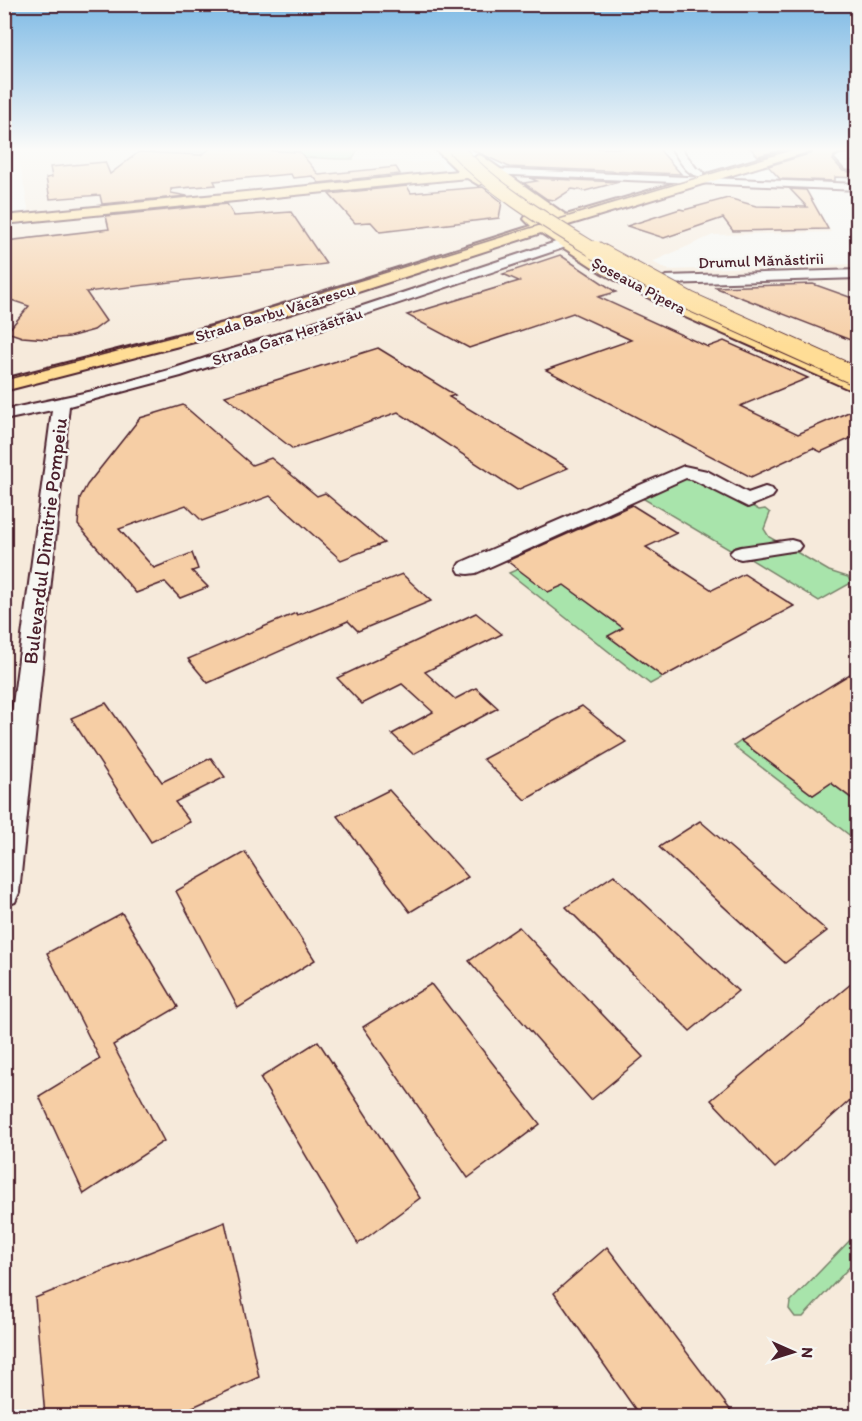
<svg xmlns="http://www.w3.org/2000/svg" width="862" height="1421" viewBox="0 0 862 1421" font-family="Itim,sans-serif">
<rect width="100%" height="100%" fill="#f6f6f2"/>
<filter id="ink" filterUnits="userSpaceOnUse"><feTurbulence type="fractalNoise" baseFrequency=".0167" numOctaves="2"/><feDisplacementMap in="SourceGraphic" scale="12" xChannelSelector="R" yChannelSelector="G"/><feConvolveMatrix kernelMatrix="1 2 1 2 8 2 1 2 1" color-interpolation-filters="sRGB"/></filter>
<g filter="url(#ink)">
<polygon fill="#f6eadb" points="17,148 110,148 339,159 380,159 410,163 437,161 443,167 473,181 510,175 808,190 831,232 713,235 652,262 669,270 857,264 857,1416 5,1416 4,227 31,224"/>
<g fill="#a8e4ab" stroke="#79826b" stroke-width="1.5">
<polygon points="110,148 358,148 353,159 339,159"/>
<polygon points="696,475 759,510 765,509 770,513 764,529 769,537 780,543 730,550 639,496 679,476"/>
<polygon points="793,550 829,571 848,577 851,583 819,601 747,557"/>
<polygon points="518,569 548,592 564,585 623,628 608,636 663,677 650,684 509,573"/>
<polygon points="741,741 813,795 831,783 857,803 857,841 734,746"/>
<polygon points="857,1233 857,1259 803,1317 795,1317 789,1309 790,1302"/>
</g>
<g fill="#f6cea5" stroke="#4a1f2b" stroke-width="1.5">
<polygon points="211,148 300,152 319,175 396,167 400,174 319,183 313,176 293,178 291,174 214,181 216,185 171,189 171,193 187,196 102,204 100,195 50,199 46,178 52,177 50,167 105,162 110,174 139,152 201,155"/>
<polygon points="469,148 658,148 681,174 509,167"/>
<polygon points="750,148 788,148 758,156"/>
<polygon points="815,148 842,148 847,152 839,153 834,156 833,160 843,171 858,173 858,178 835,177 835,181 780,179 768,166 812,153"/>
<polygon points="530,178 619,182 585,191 572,189 555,200 547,199 524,183 537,181"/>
<polygon points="407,186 411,193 483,187 502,202 499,218 380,232 371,222 355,223 329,194"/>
<polygon points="790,189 806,190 828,229 733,231 723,218 664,238 627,226 680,209 684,210 728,198 756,206 807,207"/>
<polygon points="227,204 234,216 291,212 326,264 86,292 106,321 94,330 69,337 47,339 22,337 7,332 29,306 8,299 6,241 109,229 106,216"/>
<polygon points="560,255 616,292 598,297 708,347 724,341 808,378 740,406 798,434 858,408 858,435 821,452 813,448 751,477 546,370 631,340 573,313 469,348 407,315 519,281 503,274"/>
<polygon points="813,284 858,300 858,343 714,287"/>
<polygon points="378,348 455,395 449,397 568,468 517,490 398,412 293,449 225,396"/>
<polygon points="183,405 252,465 271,458 317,496 325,493 384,543 341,560 270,496 202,521 186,505 119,529 154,568 192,553 198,569 192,571 208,587 180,598 165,582 136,593 78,525 80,498 87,485 140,418"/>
<polygon points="632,505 677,533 646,547 712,590 744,574 794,606 663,677 608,636 623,628 564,585 548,592 507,561"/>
<polygon points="402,574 431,601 358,631 348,621 208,683 188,659 296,613 297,615"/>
<polygon points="476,613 502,634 425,672 455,699 476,688 498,708 413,754 392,734 433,712 402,684 362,704 337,678"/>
<polygon points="858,669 858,803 831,783 813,795 741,741"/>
<polygon points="106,703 162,782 211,758 225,777 175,802 190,822 151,842 71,718"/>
<polygon points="582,706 626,742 525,800 483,759"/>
<polygon points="389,790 468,877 410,912 337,816"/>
<polygon points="700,821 827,931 785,963 659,847"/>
<polygon points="245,852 315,960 238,1008 176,891"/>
<polygon points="614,875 738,991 690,1031 566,907"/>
<polygon points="122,913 178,1007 113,1045 164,1141 84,1194 39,1096 100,1059 47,953"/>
<polygon points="519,927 643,1057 591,1100 469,961"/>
<polygon points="858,978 858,1093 775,1168 711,1100"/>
<polygon points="431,984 540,1124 468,1178 363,1027"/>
<polygon points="318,1041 420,1198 358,1244 260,1078"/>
<polygon points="225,1222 259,1377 173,1416 45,1416 35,1298"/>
<polygon points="607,1247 735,1416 640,1416 554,1293"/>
</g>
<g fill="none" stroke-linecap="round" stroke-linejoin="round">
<defs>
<g id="minor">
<path d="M671,148H681L696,168L703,172V176C687,178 679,159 671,148Z"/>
<polygon points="858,154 858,160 848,161 858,165 858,171 845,169 835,158 840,155"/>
<polygon points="493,169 858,184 858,190 489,174 488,172"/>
<polygon points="565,239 571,243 569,246 181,376 69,406 19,893 15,902 4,906 4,772 52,410 4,420 4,410 93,391 169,370"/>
<polygon points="858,270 858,278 666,284 659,280 666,276"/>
<polygon points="684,466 707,471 748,493 765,487 772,489 775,493 772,497 748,507 694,480 686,478 476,573 468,574 460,573 457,568 460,563"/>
<polygon points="791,540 798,542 801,546 798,550 741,559 734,557 730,553 734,549 741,547"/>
</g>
<path id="major" d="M434,148H447L473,170L483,169L472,159L478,155L482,156L566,215L795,148H813L811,151L555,229C648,293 754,335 858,379V393L683,316L602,273L541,233L237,331L4,391V379L223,323L531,226L524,219L526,216H536L545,222L552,220L493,176L482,177L486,181L479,185L467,178L4,224V216L458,171Z"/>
</defs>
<use href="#minor" stroke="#4a1f2b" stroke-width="4"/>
<use href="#major" stroke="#4a1f2b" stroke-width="4"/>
<use href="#minor" fill="#f6f6f2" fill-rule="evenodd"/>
<use href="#major" fill="#ffdd96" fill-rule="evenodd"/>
<polyline stroke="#4a1f2b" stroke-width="1.5" points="4,380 205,328 601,206 797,148"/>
<defs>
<path id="major-bridge-far1" d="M455,148C494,191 548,222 597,252"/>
<polyline id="major-bridge" points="595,250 689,301 858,377"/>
</defs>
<use href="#major-bridge-far1" stroke="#4a1f2b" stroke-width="16" stroke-linecap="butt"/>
<use href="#major-bridge" stroke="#4a1f2b" stroke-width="20" stroke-linecap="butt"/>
<use href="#major-bridge-far1" stroke="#ffdd96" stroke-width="14"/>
<use href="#major-bridge" stroke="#ffdd96" stroke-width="18"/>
</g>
</g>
<linearGradient id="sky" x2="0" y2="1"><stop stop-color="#7ebae5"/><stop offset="0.43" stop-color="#fbfbf9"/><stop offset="1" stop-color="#fbfbf9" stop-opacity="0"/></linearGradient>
<rect width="862" height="347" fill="url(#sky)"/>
<g text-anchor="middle" stroke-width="5" stroke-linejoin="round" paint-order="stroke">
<g font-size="16" fill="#4a1f2b" stroke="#f6f6f2">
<text transform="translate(761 260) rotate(-2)" y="6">Drumul Mănăstirii</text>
<text transform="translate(639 285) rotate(28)" y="6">Șoseaua Pipera</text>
<text transform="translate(275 312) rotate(-17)" y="6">Strada Barbu Văcărescu</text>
<text transform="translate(287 336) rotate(-18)" y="6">Strada Gara Herăstrău</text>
</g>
<g font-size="20" fill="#4a1f2b" stroke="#f6f6f2">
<text transform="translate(45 541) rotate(-83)" y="7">Bulevardul Dimitrie Pompeiu</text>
</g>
</g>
<rect width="862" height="1421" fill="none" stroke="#f6f6f2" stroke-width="24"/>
<rect x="12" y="12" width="838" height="1397" fill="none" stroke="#4a1f2b" stroke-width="2" filter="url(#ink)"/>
<g transform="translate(793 1352) rotate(93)" stroke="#f6f6f2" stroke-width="4.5" paint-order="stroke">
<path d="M0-4.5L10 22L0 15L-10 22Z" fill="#4a1f2b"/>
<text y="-9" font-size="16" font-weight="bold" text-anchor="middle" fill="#4a1f2b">N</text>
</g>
</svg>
